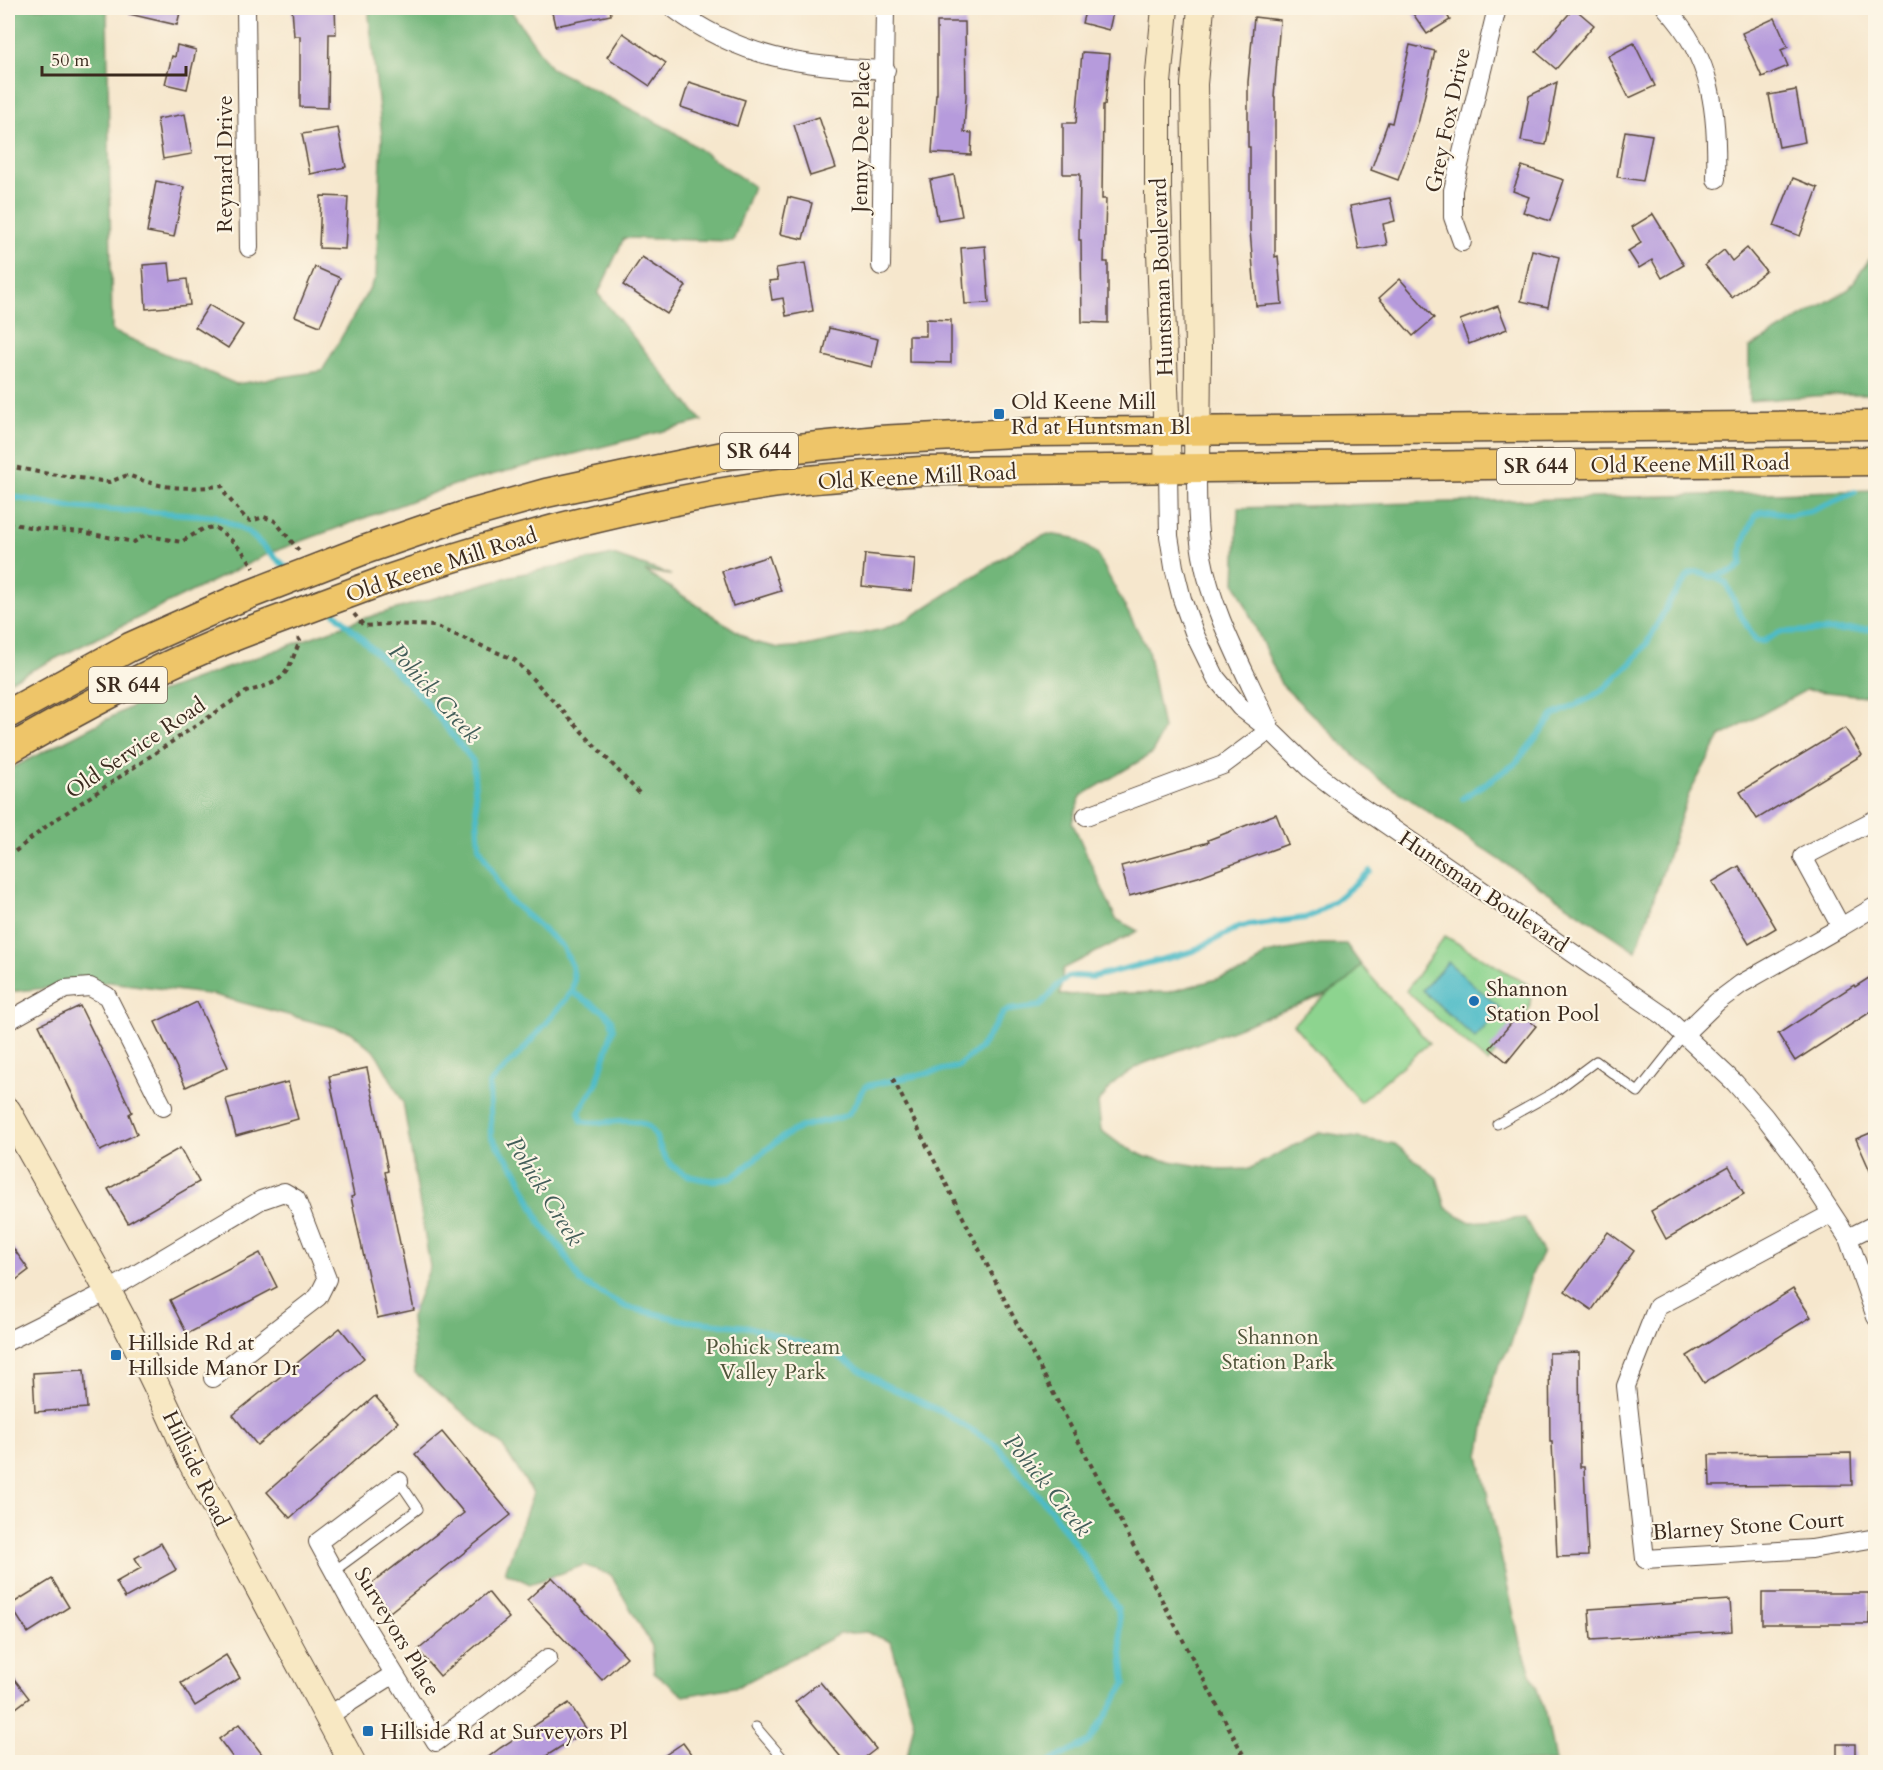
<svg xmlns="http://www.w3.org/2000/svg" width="1883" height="1770" viewBox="0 0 1883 1770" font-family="Cardo,serif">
<rect width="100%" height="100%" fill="#fcf5e5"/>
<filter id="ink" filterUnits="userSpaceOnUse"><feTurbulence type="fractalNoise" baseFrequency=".0167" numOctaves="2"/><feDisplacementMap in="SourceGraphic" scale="12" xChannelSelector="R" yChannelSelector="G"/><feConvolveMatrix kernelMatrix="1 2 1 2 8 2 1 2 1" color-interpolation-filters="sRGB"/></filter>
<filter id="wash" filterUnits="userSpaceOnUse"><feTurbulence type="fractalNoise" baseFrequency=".008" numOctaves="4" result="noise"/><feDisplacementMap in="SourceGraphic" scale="24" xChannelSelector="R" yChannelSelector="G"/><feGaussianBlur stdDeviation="1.35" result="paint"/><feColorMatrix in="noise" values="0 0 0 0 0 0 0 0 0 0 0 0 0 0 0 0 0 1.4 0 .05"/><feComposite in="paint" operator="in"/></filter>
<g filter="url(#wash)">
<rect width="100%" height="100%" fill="#f6e7cd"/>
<g fill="#8dd48f" stroke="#647f56" stroke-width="1.5">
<polygon points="1445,936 1532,987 1529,1010 1488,1063 1406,991"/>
<polygon points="1361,965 1429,1043 1360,1102 1293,1024"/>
</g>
<g fill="#72b67a" stroke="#56704c" stroke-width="1.5">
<polygon points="8,8 107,8 112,331 236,384 322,371 376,277 382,137 369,16 370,8 509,8 551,68 671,130 753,186 733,241 624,238 598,294 702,421 457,484 272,552 8,682"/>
<polygon points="1875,251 1875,394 1842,394 1749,401 1749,348 1849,289"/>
<polygon points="1875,490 1875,697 1806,690 1720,737 1688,796 1636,951 1375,776 1281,684 1235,582 1238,508"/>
<polygon points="1048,534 1074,538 1097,554 1148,650 1163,729 1153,753 1081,796 1072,822 1116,919 1138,931 1063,969 1060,995 1169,992 1247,971 1266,954 1319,944 1346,944 1361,965 1349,980 1327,994 1140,1065 1116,1081 1098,1103 1101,1130 1121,1145 1146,1157 1223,1170 1249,1169 1320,1132 1395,1144 1437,1178 1446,1208 1470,1222 1525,1218 1543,1252 1531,1276 1511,1344 1493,1377 1479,1456 1520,1643 1546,1714 1555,1762 906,1762 914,1723 891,1642 866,1632 839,1634 739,1686 684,1696 654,1673 652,1646 611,1575 584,1565 530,1584 505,1572 533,1493 502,1445 415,1373 411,1317 430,1267 403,1102 376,1053 351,1032 214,995 109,982 8,992 8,770 158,693 362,619 511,576 613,555 671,575 645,571 753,642 779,648 806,646 883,629 908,619 1022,545"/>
</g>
<polygon fill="#4ebbc7" stroke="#447272" stroke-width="1.5" points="1448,962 1501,1009 1475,1038 1422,990"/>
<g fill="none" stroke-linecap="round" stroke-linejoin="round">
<g stroke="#4ebbc7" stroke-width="6">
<polyline points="8,496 68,507 215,516 248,532 289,570"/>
<polyline points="1716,578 1726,583 1740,614 1756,641 1764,641 1779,632 1876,629"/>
<polyline points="332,610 422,697 473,761 479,847 507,898 562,946 572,966 574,980 572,992 524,1049 489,1084 491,1137 517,1172 541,1224 562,1250 581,1282 626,1307 687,1321 749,1327 831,1352 883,1384 942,1412 996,1445 1050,1509 1086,1559 1118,1609 1125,1684 1090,1741 1049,1762"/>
<polyline points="1463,798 1515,764 1554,715 1590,698 1605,688 1632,662 1647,643 1671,599 1690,574 1697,572 1711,577 1736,570 1741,564 1743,543 1755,516 1760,512 1769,511 1790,515 1811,511 1855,492"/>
<path d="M572,992L605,1012L611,1019L613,1029L597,1083L579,1112L582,1121C601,1127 630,1115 646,1125C657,1132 657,1142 662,1152C674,1177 706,1184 731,1178C754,1162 774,1140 799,1128C811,1122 842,1120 849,1113C857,1105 858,1094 866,1086L957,1067L980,1048L1004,1012L1009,1010L1040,1006L1058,985L1068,977L1075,976L1092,977L1176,956L1193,951L1241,926L1305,918L1315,914L1336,900L1370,871"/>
</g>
</g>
<g id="blocks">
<g fill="#b69bdc">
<polygon points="130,8 181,8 177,25 129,14"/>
<polygon points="292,8 335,8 336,34 329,34 328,108 300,107 300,36 294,36"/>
<polygon points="551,8 610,8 611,15 555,26"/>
<polygon points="1086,8 1114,8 1109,30 1082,23"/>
<polygon points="1409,8 1443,8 1450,20 1427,34"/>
<polygon points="1574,8 1594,25 1556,69 1536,52"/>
<polygon points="1254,17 1280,20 1274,97 1275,97 1275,257 1278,256 1282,304 1256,306 1250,230 1250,147 1248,147 1248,82"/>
<polygon points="1775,18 1788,47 1781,50 1788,66 1762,77 1742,33"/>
<polygon points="937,22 965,22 966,96 964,132 972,133 971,155 932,153 936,94 937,94"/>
<polygon points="623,33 666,63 650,86 607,57"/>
<polygon points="1634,43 1655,86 1629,98 1608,56"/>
<polygon points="177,45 196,50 187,89 165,84 172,56 175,57"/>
<polygon points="1410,45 1435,51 1419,120 1398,180 1371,170 1388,122 1392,123"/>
<polygon points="1082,52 1110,54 1105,105 1103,105 1102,199 1106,199 1104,262 1108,262 1108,323 1082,322 1081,240 1079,240 1080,174 1063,174 1063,123 1076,123"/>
<polygon points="689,82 745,100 737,126 681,107"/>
<polygon points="1557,82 1546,145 1521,141 1529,96"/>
<polygon points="1796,90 1805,142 1779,147 1769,95"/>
<polygon points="185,114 192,154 163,159 157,119"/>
<polygon points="819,117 836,168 810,176 794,125"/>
<polygon points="338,128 346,167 310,174 302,134"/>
<polygon points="1625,131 1652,135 1643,181 1617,177"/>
<polygon points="1522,166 1564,180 1550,221 1523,212 1529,197 1513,191"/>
<polygon points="954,175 962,216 938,220 930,180"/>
<polygon points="1793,178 1818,188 1800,236 1774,226"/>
<polygon points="156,181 184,187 174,237 147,232"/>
<polygon points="321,196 348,197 345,249 319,248"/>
<polygon points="788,197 812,203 803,239 780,234"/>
<polygon points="1390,198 1395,221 1383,224 1387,245 1359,250 1350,206"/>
<polygon points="1653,214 1684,265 1662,278 1652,260 1639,268 1628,251 1641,243 1632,227"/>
<polygon points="985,246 989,303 965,304 961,248"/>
<polygon points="1747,248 1766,271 1732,298 1705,265 1724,250 1732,261"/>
<polygon points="1532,250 1559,257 1548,307 1521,301"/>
<polygon points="642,257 686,286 667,314 623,285"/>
<polygon points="169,263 171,281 187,279 190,305 146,309 143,265"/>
<polygon points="805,263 813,311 786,316 783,298 772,300 769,281 778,280 776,268"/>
<polygon points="315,267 340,278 320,326 295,316"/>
<polygon points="1400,279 1434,318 1413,336 1379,298"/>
<polygon points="209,305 243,325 228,348 195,327"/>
<polygon points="1498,306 1507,329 1469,344 1460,320"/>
<polygon points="926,319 951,320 951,363 909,362 909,336 926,336"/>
<polygon points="829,328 878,339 872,367 823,355"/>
<polygon points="865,554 915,559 912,591 862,586"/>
<polygon points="769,556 781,591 733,606 722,571"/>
<polygon points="1845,728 1862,755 1757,819 1740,792"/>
<polygon points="1276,814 1288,844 1198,877 1129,896 1121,866 1209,842 1208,840"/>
<polygon points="1739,866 1776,928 1749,944 1712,882"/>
<polygon points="1875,974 1875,1009 1795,1061 1778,1034 1854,985 1855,987"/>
<polygon points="197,1002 228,1067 186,1087 155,1022"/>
<polygon points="80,1006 132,1112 129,1114 137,1134 100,1151 39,1025"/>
<polygon points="1520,1013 1536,1026 1507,1062 1490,1048"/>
<polygon points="367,1068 388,1171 385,1172 414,1310 377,1318 351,1197 354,1196 329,1076"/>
<polygon points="288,1082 298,1119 236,1136 226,1099"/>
<polygon points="1875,1131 1875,1182 1856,1139"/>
<polygon points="180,1148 199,1182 128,1223 108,1189"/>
<polygon points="1729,1166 1744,1194 1666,1239 1651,1211"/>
<polygon points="1608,1232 1634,1251 1592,1310 1565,1291"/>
<polygon points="8,1241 29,1270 8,1286"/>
<polygon points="260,1253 277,1287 187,1334 170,1300"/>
<polygon points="1793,1289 1811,1317 1704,1383 1687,1356"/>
<polygon points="340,1328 364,1358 257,1445 233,1415"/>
<polygon points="1579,1352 1580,1467 1584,1467 1588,1556 1557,1557 1552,1442 1550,1442 1549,1353"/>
<polygon points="84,1370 87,1408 35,1412 33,1373"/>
<polygon points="375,1396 398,1422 290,1518 267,1492"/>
<polygon points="442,1432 511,1515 390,1612 370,1585 464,1513 415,1454"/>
<polygon points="1851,1453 1852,1485 1710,1486 1709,1455"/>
<polygon points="161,1543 176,1570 125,1598 116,1582 141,1568 135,1558"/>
<polygon points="552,1577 627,1657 602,1680 527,1600"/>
<polygon points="52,1579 69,1607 28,1633 10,1605"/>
<polygon points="488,1592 509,1618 440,1676 418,1650"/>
<rect x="1762" y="1593" width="107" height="31"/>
<polygon points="1730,1600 1732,1631 1591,1640 1589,1609"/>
<polygon points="226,1655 240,1678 195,1706 181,1683"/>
<polygon points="8,1671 29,1698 8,1714"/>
<polygon points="820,1682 876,1749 859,1762 845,1762 795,1702"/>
<polygon points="569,1703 587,1730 537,1762 482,1762 500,1748"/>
<polygon points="239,1724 268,1762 236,1762 219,1739"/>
<polygon points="683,1743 697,1762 655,1762"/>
<rect x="1837" y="1744" width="18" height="18"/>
</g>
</g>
</g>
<g filter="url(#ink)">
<use href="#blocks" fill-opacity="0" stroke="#574638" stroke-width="1.5"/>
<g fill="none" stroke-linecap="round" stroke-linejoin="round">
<defs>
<g id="lane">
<polyline points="1497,1124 1553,1093 1596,1061 1638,1092 1684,1034"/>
<polyline points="334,1571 418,1509 399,1481"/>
<polyline points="756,1727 786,1762"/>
</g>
<g id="street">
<polyline points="246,8 249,248"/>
<path d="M673,8C739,58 805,67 886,70"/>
<path d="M1666,8C1713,58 1718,114 1716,179"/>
<polyline points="1462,242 1453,217 1453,190 1497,8"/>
<polyline points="881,266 885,8"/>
<polyline points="1168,469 1169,536 1174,567 1182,599 1195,635 1216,678 1240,707 1270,730 1310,769 1348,798 1664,1016 1735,1083 1764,1116 1793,1154 1848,1238 1876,1317"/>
<path d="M1197,469C1197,498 1197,528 1202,556C1213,616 1246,672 1270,728"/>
<polyline points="1086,816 1223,765 1270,730"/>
<polyline points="1876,819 1803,857 1841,927 1876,906"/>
<polyline points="8,1021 65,989 90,987 107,996 163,1107"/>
<polyline points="1684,1034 1717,1002 1741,984 1841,927"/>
<polyline points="1831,1214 1657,1307 1626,1386 1645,1559 1811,1549 1876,1538"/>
<polyline points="1848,1238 1876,1224"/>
<polyline points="8,1341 108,1291 261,1200 284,1192 296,1199 327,1279 318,1297 213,1378"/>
<polyline points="399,1481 318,1542 354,1608 436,1742 548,1658"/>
<polyline points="328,1716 394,1674"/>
</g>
<g id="secondary">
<polyline points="1165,8 1158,83 1158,197 1168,469"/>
<polyline points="1197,469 1198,354 1194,84 1201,8"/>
<path d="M8,1111C71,1225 139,1339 190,1460L352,1762"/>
</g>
<g id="primary">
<polyline points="364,550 463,516 546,493 644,472 728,455 878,440 1034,432 1876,425"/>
<path d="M383,581C510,537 639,504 772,484C822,477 872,475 922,471L1876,461"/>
<polyline points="8,714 130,647 235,600"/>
<path d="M8,750C87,705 168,661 254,629"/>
</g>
</defs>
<use href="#lane" stroke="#574638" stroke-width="11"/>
<use href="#street" stroke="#574638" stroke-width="20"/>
<use href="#secondary" stroke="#574638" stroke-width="28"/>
<use href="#primary" stroke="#574638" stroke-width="31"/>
<g stroke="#574638" stroke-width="4" stroke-dasharray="4.5 4.5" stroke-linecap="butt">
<path d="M8,466L43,473L109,482L128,475C165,490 183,489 222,486L226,495L247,520L251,521L264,517L275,521L300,552"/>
<path d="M8,523L34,528L82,532L134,542L145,535L181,542L203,529L214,527C231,538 244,551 254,568"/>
<polyline points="354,614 364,626 389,624 435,626 515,660 640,794"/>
<path d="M8,857L48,825L246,692C287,680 284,679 300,641L296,635"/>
<polyline points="893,1079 1018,1326 1247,1762"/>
</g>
<use href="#lane" stroke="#fff" stroke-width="9"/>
<use href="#street" stroke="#fff" stroke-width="18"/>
<use href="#secondary" stroke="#f8e8c3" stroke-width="26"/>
<use href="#primary" stroke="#eec569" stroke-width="28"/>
<defs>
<g id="primary-bridge">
<polyline points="235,600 364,550"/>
<polyline points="254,629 383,581"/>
</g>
</defs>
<use href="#primary-bridge" stroke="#574638" stroke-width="31" stroke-linecap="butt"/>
<use href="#primary-bridge" stroke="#eec569" stroke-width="28"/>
</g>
</g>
<g fill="#1f6fb2" stroke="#fcf5e5" stroke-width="2">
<rect x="993" y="408" width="12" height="12" rx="3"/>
<circle cx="1474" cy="1001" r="6"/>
<rect x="110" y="1349" width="12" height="12" rx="3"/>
<rect x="362" y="1725" width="12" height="12" rx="3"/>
</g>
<g text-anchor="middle" stroke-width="4.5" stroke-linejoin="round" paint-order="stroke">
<g fill="#fcf5e5" stroke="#75675a" stroke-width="1.5">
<rect x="720" y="433" width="78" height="36" rx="4.5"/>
<rect x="1497" y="448" width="78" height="36" rx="4.5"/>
<rect x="89" y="667" width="78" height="36" rx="4.5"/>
</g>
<g font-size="21" font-weight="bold" fill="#3b2a1e">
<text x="759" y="458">SR 644</text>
<text x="1536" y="473">SR 644</text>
<text x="128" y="692">SR 644</text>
</g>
<g font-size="22" fill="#3b2a1e" stroke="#fcf5e5">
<text transform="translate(1447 120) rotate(-78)" y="8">Grey Fox Drive</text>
<text transform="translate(860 137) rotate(-89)" y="8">Jenny Dee Place</text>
<text transform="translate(224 164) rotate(-90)" y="8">Reynard Drive</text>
<text transform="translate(1161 277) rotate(-92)" y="8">Huntsman Boulevard</text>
<text transform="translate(1690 463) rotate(-1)" y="8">Old Keene Mill Road</text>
<text transform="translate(917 476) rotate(-3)" y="8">Old Keene Mill Road</text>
<text transform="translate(441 564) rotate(-18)" y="8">Old Keene Mill Road</text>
<text transform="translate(135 747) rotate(-34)" y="8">Old Service Road</text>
<text transform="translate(1484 891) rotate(34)" y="8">Huntsman Boulevard</text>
<text transform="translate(197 1468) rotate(64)" y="8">Hillside Road</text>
<text transform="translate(1748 1525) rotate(-4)" y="8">Blarney Stone Court</text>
<text transform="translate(398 1631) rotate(59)" y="8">Surveyors Place</text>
</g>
<g font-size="22" fill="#3b2a1e" stroke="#fcf5e5" text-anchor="start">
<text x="1011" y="409">Old Keene Mill<tspan x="1011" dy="25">Rd at Huntsman Bl</tspan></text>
<text x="1486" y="996">Shannon<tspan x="1486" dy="25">Station Pool</tspan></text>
<text x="128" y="1350">Hillside Rd at<tspan x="128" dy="25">Hillside Manor Dr</tspan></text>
<text x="380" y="1739">Hillside Rd at Surveyors Pl</text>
</g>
<g font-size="22" fill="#50543a" stroke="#fcf5e5">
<text x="1278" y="1344">Shannon<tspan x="1278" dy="25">Station Park</tspan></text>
<text x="773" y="1354">Pohick Stream<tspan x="773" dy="25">Valley Park</tspan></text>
</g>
<g font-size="24" font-style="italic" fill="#425d59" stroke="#fcf5e5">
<text transform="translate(435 693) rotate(48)" y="8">Pohick Creek</text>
<text transform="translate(545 1191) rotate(58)" y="8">Pohick Creek</text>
<text transform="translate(1048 1485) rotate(51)" y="8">Pohick Creek</text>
</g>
</g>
<rect width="1883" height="1770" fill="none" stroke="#fcf5e5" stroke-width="30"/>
<path d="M42 66v9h144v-9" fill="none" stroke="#3b2a1e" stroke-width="3"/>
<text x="51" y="66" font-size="18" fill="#3b2a1e" stroke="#fcf5e5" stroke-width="4.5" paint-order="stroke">50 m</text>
</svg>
